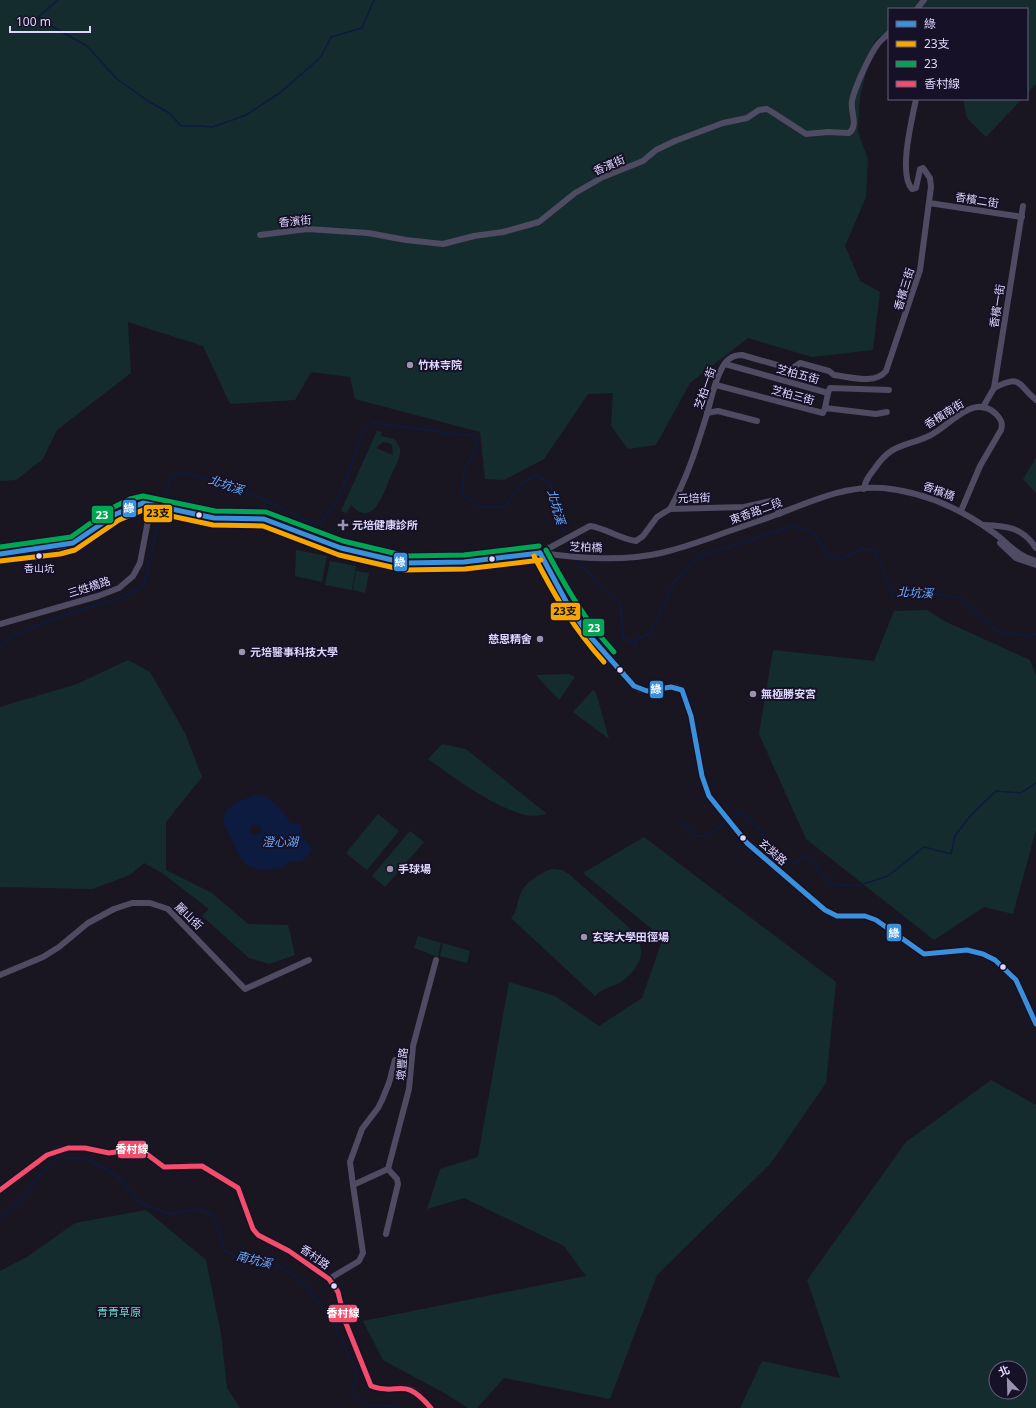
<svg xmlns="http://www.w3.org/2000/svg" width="1036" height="1408" viewBox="0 0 1036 1408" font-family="'Noto Sans','Noto Sans TC',sans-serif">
<rect width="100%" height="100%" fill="#191622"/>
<g fill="#152c2f" fill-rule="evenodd">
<polygon points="0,0 1036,0 1036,84 1027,93 1027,9 889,9 889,32 876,39 871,51 860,97 858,132 868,159 866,197 845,246 860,281 880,292 873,350 812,357 748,338 690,383 656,445 628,449 611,426 613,393 588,394 544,459 504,480 485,479 480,432 355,399 350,377 311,372 295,400 230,404 203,346 128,322 131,373 57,430 43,459 16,480 0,481"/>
<polygon points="963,99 1022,99 986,137 967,118"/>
<path d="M377,431L382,432L381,436L394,439C397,442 399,445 400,449C401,458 393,470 390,478C383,494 373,529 351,505L347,513L341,511ZM383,442L388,443L392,445L393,455L376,448Z"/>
<polygon points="1036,458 1036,493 1023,479"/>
<polygon points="296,550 327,556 322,582 295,576"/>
<polygon points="330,561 356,566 352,590 325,585"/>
<polygon points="356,571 369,573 365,593 353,590"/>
<polygon points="927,610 944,621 1030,660 1036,676 1036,830 1013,914 984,907 934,940 806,839 759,734 773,650 874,661 894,611"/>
<polygon points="128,660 150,672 185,733 202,777 166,822 166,870 212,893 248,924 288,925 295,955 269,964 249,958 202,916 209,909 162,873 144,863 130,875 92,889 0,887 0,707 77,684"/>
<polygon points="569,674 575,677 559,700 536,675"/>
<polygon points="593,690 596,693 609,739 573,712"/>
<path d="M442,744L466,749L547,814C540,815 531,817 525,815C490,805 458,780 428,759Z"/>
<polygon points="378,814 399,831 367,870 346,853"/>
<polygon points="410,831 424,842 385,887 372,876"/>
<polygon points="644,837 836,982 826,1083 771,1163 657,1275 610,1399 504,1378 477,1408 468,1408 446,1394 383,1360 363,1321 586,1276 564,1246 464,1198 427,1209 440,1169 478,1157 509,982 555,996 599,1026 642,998 663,938 583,873"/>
<path d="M551,869L562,870L569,874L634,932C637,937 641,944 641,949C643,963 628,979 617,984C608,988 602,989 595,996L511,918C517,912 516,907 519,898C523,883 538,875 551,869Z"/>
<polygon points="418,936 441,943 438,957 414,948"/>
<polygon points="443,943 470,951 467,963 440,956"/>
<path d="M991,1080L1036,1105V1408H740L762,1361L840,1378L807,1280L906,1142ZM996,1368H1020V1392H996Z"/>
<polygon points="146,1210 206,1260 221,1334 227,1388 240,1408 0,1408 0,1271 27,1257 75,1223"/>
</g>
<path fill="#0d1b41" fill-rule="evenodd" d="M259,794C274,801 282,808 290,823L300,824L303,839L310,844L312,851L301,862H289L282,868L260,870L248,865L241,859L223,822L225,812L236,802ZM253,824L261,826V832L255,835L250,832V828Z"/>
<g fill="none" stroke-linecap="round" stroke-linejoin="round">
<g stroke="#0d1b41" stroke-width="1.5">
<polyline points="58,0 37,18 87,46 117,79 148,101 169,113 181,126 198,126 213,127 246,115 281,92 321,57 331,37 362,28 374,0"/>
<polyline points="163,505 169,481 180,472 221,482 272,503 309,522 320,524 339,497 364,430 373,423 474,436 478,445 464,472 462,494 479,507 504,507 522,483 536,475 550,483 559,522 566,537"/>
<polyline points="567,540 574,555"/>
<polyline points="576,559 603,589 620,604 623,638 633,642 651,632 675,581 698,557 793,526 814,533 828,555 840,559 863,549 875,551 893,594 929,593 961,598 997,631 1027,636 1036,634"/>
<polyline points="633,642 636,647"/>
<polyline points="0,647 11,636 78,610 121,598 144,585 162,508"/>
<polyline points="677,819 697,836 708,835 728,821"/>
<polyline points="731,819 740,812 759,828 772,849 794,864 806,855 831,884 857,886 888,876 924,847 951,854 955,836 970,816 996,791 1021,793 1036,783"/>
<polyline points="0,1218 22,1199 40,1175 57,1157 87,1159 120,1178 139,1202 169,1214 199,1209 215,1217 224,1250 239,1259 281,1267 305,1284 334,1323 358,1376 350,1393 367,1405 394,1406 397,1408"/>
</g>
<g stroke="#4e4b62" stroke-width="6">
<polyline points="917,9 924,0"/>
<polyline points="929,203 1022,217"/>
<path d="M260,235L307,229L368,233L406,240L443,244L474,236L503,232L539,222L575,193L603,177L643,161L656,150L675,141L723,123L747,118L759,110L767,109L772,112L806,134L828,132L849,133C859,125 850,112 852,101C854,89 870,54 878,44C881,40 885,37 889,33"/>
<polyline points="725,364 828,393 830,388 889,390"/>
<polyline points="716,385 823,413 825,408 876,414 887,412"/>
<path d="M994,388C1022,374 1017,384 1036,400"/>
<polyline points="983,407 994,388 1023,206"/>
<polyline points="825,408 828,393"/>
<polyline points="707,413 718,411 757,421"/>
<path d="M864,489C865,480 870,475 875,468C892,443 905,447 929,436C949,427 973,392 996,414C1001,419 1003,423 1001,430L980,466L961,511"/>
<path d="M670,509C687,479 697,446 707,414C711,400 714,383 721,370C725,361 732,355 742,355L791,369L800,363L829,371L834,375C850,377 875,385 886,371L920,270L931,187L930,178L923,168L920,169L916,188L912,189C898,174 912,119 916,99"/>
<path d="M984,525C1007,526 1022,527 1036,548"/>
<polyline points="1000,543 1016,558 1036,565"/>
<path d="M540,553L568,605L588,634L634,686C651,700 667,679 682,690L691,716L702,776L709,796L747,843L825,910L837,916H865L876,920L924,954L967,950L983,954L995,960L1016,980L1036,1024"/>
<path d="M540,553C579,558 622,562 661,553C678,549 696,543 713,537C734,529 757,522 778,514C812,501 846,485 883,488C925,492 960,508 994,533C1008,543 1018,557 1036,561"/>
<path d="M0,554C14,554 26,550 39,548C53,547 65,548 78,541C102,526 113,509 143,503L214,518L264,519L341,548L405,563L464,562L540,553L590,526C606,528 619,539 636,541L643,536L657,517L670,509L744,507L775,500L779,514"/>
<polyline points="0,624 98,596 119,588 133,576 140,563 151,505"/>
<polyline points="0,975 43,957 59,947 88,923 114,909 132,903 150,903 168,909 245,989 309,960"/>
<polyline points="353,1185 350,1162 362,1129 378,1108 382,1100 389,1083 395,1060"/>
<path d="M0,1190C8,1185 16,1180 23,1174C39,1160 54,1147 76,1147C88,1146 98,1153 109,1153C116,1153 123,1149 130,1149C144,1148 154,1160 164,1167L196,1165L202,1166L229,1182L238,1188L253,1229L258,1235L289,1251L314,1267L329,1279L338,1292L345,1321L371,1386C383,1392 393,1386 406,1388C416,1389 425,1401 431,1408"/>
<polyline points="386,1234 398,1184 397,1179 388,1169"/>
<polyline points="329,1279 359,1261 363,1253 353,1185 388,1169 409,1089 413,1046 436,960"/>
</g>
<defs>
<g id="bus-1">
<polyline points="540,553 568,605 588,634 634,686 647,691 671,687 682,690 691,716 702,776 709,796 747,843 825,910 837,916 865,916 876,920 924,954 967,950 983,954 995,960 1016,980 1036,1024"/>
<polyline points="0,554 73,543 116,514 143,503 214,518 264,519 341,548 405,563 464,562 540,553"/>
</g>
<g id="bus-2">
<path d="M534,556C555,596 573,628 604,662"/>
<polyline points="0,561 60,554 75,550 119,520 143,510 213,525 263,526 339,555 404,570 465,569 541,560"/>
</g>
<g id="bus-3">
<polyline points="0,547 71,537 112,508 130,499 143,496 215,511 266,512 343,541 406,556 464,555 539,546"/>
<path d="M546,550C567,589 584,619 614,652"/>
</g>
<path id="bus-4" d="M0,1190L47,1155L68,1148H85L109,1153L135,1149L148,1155L164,1167L202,1166L238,1188L253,1229L258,1235L289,1251L329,1279L338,1292L345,1321L371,1386C400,1397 402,1374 431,1408"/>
</defs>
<use href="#bus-1" stroke="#161127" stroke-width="8"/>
<use href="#bus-2" stroke="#161127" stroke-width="8"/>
<use href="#bus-3" stroke="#161127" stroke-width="8"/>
<use href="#bus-4" stroke="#161127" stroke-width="8"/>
<use href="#bus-1" stroke="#3a90db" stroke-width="5"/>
<use href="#bus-2" stroke="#f7a600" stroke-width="5"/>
<use href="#bus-3" stroke="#00a651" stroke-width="5"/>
<use href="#bus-4" stroke="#f44d6c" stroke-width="5"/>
</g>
<g fill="#9a94b1" stroke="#161127" stroke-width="1.5">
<circle cx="410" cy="365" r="4"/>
<path d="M341 519h4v4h4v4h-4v4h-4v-4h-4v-4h4z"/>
<circle cx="540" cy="639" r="4"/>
<circle cx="242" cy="652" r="4"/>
<circle cx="753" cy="694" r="4"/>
<circle cx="390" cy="869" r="4"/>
<circle cx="584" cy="937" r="4"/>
</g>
<g fill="#dfd8fe" stroke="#161127" stroke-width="1.5">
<circle cx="199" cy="515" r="3.5"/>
<circle cx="39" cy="556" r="3.5"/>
<circle cx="492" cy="559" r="3.5"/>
<circle cx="620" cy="670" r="3.5"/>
<circle cx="743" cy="838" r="3.5"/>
<circle cx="1003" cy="967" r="3.5"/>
<circle cx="334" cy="1286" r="3.5"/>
</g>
<g text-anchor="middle" stroke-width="4" stroke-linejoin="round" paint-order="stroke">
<g font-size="10" fill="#dfd8fe" stroke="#161127">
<text x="39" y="572">香山坑</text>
</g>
<g font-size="11" fill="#dfd8fe" stroke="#161127">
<text transform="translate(609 165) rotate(-24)" y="4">香濱街</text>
<text transform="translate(977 200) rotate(9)" y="4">香檳二街</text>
<text transform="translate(295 221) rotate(-5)" y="4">香濱街</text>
<text transform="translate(904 289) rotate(-73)" y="4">香檳三街</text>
<text transform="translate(997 306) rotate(-81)" y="4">香檳一街</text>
<text transform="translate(798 374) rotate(15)" y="4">芝柏五街</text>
<text transform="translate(705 388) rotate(-71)" y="4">芝柏一街</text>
<text transform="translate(793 395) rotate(15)" y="4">芝柏三街</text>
<text transform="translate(944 414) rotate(-32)" y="4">香檳南街</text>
<text transform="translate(939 491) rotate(20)" y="4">香檳橋</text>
<text transform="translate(694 498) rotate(-2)" y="4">元培街</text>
<text transform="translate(756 511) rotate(-20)" y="4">東香路二段</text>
<text transform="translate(586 547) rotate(2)" y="4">芝柏橋</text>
<text transform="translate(89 587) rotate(-18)" y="4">三姓橋路</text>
<text transform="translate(773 852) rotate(41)" y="4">玄奘路</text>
<text transform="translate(189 916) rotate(44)" y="4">麗山街</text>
<text transform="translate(402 1064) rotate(-85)" y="4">墩豐路</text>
<text transform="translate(315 1257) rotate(35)" y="4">香村路</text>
</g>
<g font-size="11" font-weight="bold" fill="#dfd8fe" stroke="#161127" text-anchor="start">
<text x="418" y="369">竹林寺院</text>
<text x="352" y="529">元培健康診所</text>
<text x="532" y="643" text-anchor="end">慈恩精舍</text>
<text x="250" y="656">元培醫事科技大學</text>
<text x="761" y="698">無極勝安宮</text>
<text x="398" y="873">手球場</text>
<text x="592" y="941">玄奘大學田徑場</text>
</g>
<g font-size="11" fill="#66dcc8" stroke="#161127">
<text x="119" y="1316">青青草原</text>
</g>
<g font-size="12" font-style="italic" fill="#6aabf9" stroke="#161127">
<text transform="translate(226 485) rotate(19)" y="4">北坑溪</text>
<text transform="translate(556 507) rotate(74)" y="4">北坑溪</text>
<text transform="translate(915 593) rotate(3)" y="4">北坑溪</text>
<text x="280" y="846">澄心湖</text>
<text transform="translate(254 1260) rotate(14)" y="4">南坑溪</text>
</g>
</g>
<g stroke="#161127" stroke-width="1.5">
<rect x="122" y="499" width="15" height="19" rx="4" fill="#3a90db"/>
<rect x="143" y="504" width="30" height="19" rx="4" fill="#f7a600"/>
<rect x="91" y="505" width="23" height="19" rx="4" fill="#00a651"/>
<rect x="393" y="552" width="15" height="20" rx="4" fill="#3a90db"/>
<rect x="550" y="602" width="31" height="19" rx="4" fill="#f7a600"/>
<rect x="582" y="618" width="23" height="19" rx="4" fill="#00a651"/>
<rect x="649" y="680" width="15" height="19" rx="4" fill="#3a90db"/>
<rect x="886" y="923" width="16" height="19" rx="4" fill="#3a90db"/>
<rect x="117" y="1140" width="30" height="19" rx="4" fill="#f44d6c"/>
<rect x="328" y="1304" width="30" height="19" rx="4" fill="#f44d6c"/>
</g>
<g font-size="11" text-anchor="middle" font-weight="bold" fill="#fff">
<text x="129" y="512">綠</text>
<text x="102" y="519">23</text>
<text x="400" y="566">綠</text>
<text x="594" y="632">23</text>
<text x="656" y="693">綠</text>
<text x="894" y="937">綠</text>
<text x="132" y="1153">香村線</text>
<text x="343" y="1317">香村線</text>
</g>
<g font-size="11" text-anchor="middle" font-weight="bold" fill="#111">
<text x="158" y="517">23支</text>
<text x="565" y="615">23支</text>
</g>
<rect x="888" y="8" width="140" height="92" fill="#161127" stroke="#66617d"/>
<rect x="896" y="21" width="20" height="6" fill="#3a90db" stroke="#66617d"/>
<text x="924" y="28" font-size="12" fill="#dfd8fe">綠</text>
<rect x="896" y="41" width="20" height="6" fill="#f7a600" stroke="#66617d"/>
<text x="924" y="48" font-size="12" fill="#dfd8fe">23支</text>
<rect x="896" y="61" width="20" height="6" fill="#00a651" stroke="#66617d"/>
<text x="924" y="68" font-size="12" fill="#dfd8fe">23</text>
<rect x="896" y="81" width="20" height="6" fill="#f44d6c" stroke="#66617d"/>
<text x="924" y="88" font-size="12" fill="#dfd8fe">香村線</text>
<g transform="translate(1008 1380) rotate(337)"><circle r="19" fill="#161127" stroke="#66617d"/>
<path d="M0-3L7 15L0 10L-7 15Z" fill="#9a94b1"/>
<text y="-6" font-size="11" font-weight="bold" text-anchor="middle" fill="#dfd8fe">北</text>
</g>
<path d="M10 26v6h80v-6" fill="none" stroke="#dfd8fe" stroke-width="2"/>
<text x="16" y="26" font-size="12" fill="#dfd8fe" stroke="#161127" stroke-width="3" paint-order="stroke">100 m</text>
</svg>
